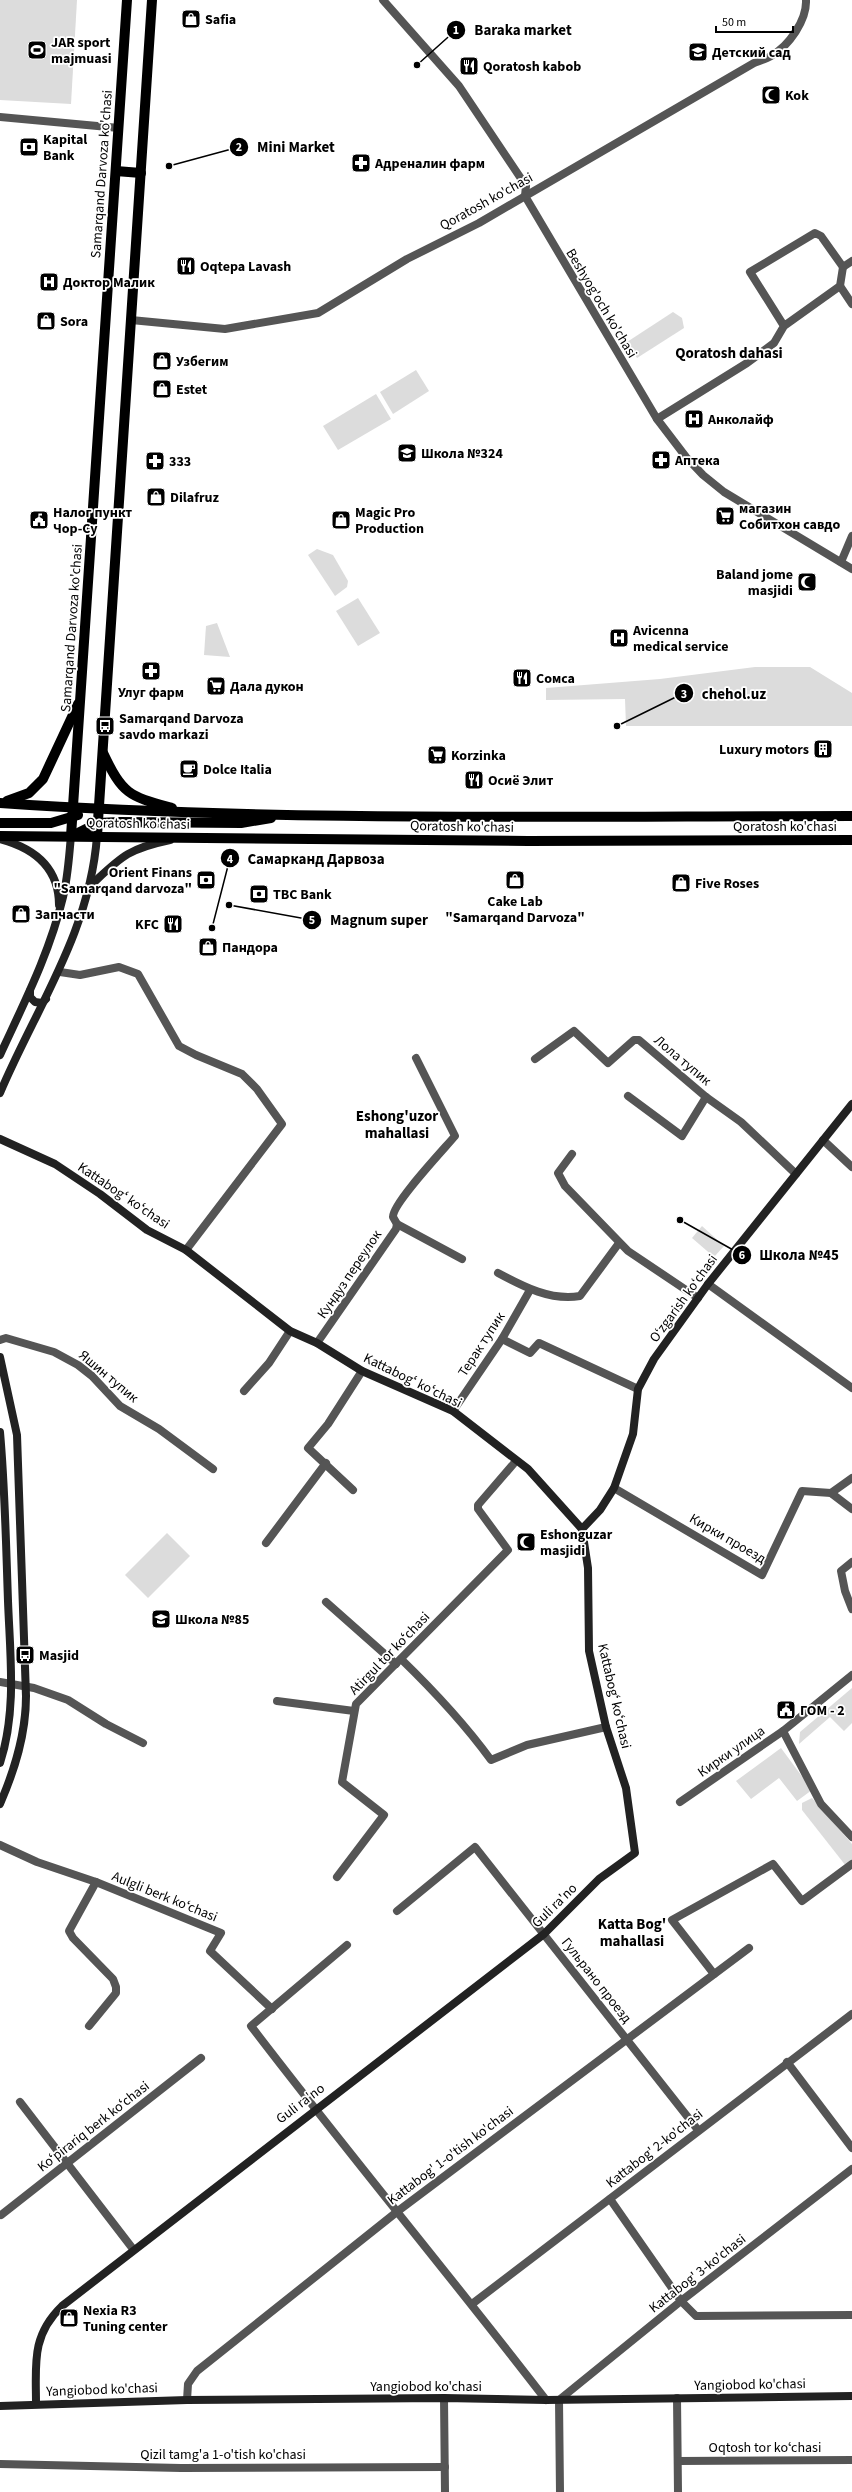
<svg xmlns="http://www.w3.org/2000/svg" width="852" height="2492" viewBox="0 0 852 2492" font-family="'Source Sans 3',sans-serif">
<rect width="100%" height="100%" fill="#fff"/>
<g fill="#dcdcdc">
<polygon points="0,0 77,0 71,104 0,100"/>
<polygon points="673,312 682,318 684,328 637,358 627,342"/>
<polygon points="416,370 429,391 393,414 380,392"/>
<polygon points="376,394 391,419 338,450 323,426"/>
<polygon points="317,549 333,555 348,581 347,587 335,596 308,555"/>
<polygon points="358,598 380,633 358,646 336,611"/>
<polygon points="217,623 230,657 204,655 206,626"/>
<polygon points="755,667 810,667 852,693 852,726 626,726 625,699 546,700 546,688 660,679"/>
<polygon points="702,1226 724,1246 714,1257 692,1238"/>
<polygon points="167,1533 190,1556 148,1598 125,1575"/>
<polygon points="852,1688 852,1723 844,1731 830,1717 799,1744 800,1732"/>
<polygon points="781,1748 812,1790 797,1801 779,1778 751,1799 736,1781"/>
<polygon points="812,1798 852,1844 852,1862 846,1866 802,1810 802,1803"/>
</g>
<g fill="none" stroke-linecap="round" stroke-linejoin="round">
<g stroke="#555" stroke-width="8">
<polyline points="383,0 459,86 526,186 525,196 657,419 686,457 703,475 724,492 852,569"/>
<polyline points="0,117 119,128"/>
<polyline points="843,267 852,261"/>
<polyline points="840,286 852,304"/>
<path d="M131,320L225,329L318,313L407,259L479,223L754,63C759,61 766,59 771,56C789,46 807,20 806,0"/>
<polyline points="657,419 747,363 774,343 784,326 840,286 843,267 821,236 815,233 750,272 784,326"/>
<polyline points="841,562 852,536"/>
<polyline points="60,972 80,975 119,967 138,974 179,1046 196,1055 242,1074 257,1089 282,1124 186,1250"/>
<polyline points="535,1059 574,1031 608,1063 634,1040 639,1040 706,1097 741,1122 796,1174"/>
<polyline points="628,1096 682,1136 706,1097"/>
<polyline points="823,1140 852,1167"/>
<polyline points="572,1154 558,1173 565,1186 628,1251 698,1298"/>
<polyline points="397,1224 462,1259"/>
<path d="M498,1273C524,1287 551,1301 580,1296L619,1243"/>
<polyline points="708,1284 852,1388"/>
<polyline points="502,1339 530,1353 539,1343 638,1389"/>
<polyline points="0,1340 6,1338 54,1352 78,1365 92,1376 120,1406 159,1429 213,1469"/>
<path d="M317,1343L396,1229L397,1224L393,1217C392,1204 444,1149 455,1136L416,1058"/>
<polyline points="244,1391 269,1363 290,1331"/>
<polyline points="453,1411 502,1339 530,1290"/>
<polyline points="614,1488 762,1575 802,1491 831,1493 852,1509"/>
<polyline points="353,1490 308,1448 328,1424 362,1371"/>
<polyline points="831,1493 852,1478"/>
<polyline points="266,1543 326,1463"/>
<polyline points="852,1562 841,1571 845,1591 852,1609"/>
<polyline points="326,1602 396,1664"/>
<path d="M401,1659C434,1691 464,1723 491,1760L527,1745L606,1727"/>
<polyline points="0,1682 34,1688 68,1700 106,1724 143,1743"/>
<polyline points="277,1701 354,1711"/>
<polyline points="783,1731 821,1804 852,1837"/>
<polyline points="680,1802 783,1731 852,1675"/>
<polyline points="0,1845 37,1862 96,1882 221,1933 210,1951 272,2009"/>
<polyline points="337,1877 384,1815 342,1782 356,1704 508,1550 478,1509 478,1505 516,1461"/>
<polyline points="397,1911 475,1847 698,2130"/>
<path d="M347,1945L251,2026C347,2152 449,2274 546,2400"/>
<polyline points="714,1974 672,1920 773,1864 802,1901 852,1864"/>
<polyline points="89,2026 116,1993 116,1987 113,1979 73,1938 69,1931 96,1882"/>
<polyline points="787,2062 852,2148"/>
<polyline points="20,2102 133,2249"/>
<polyline points="610,2199 681,2301 696,2316 852,2315"/>
<polyline points="1,2215 201,2058"/>
<polyline points="472,2304 852,2014"/>
<polyline points="444,2398 445,2492"/>
<polyline points="677,2398 678,2492"/>
<polyline points="187,2400 188,2384 197,2371 398,2211 749,1948"/>
<polyline points="678,2461 852,2460"/>
<polyline points="0,2464 181,2468 445,2467"/>
<polyline points="560,2492 559,2400 681,2301 852,2169"/>
</g>
<g stroke="#222" stroke-width="8">
<path d="M0,839C34,848 59,867 59,905"/>
<path d="M90,886C121,857 127,849 170,840"/>
<polyline points="30,991 30,997 35,1002 42,1003 46,999"/>
<path d="M0,1055C24,1003 50,952 63,897C68,877 69,856 71,836"/>
<path d="M0,1093C36,1008 90,932 97,836"/>
<path d="M0,1139L55,1164L100,1194L147,1230L186,1250L290,1331L317,1343L362,1371L453,1411L528,1469L582,1529L588,1568L589,1651L606,1727L626,1788L635,1853L599,1879L544,1934L62,2306C31,2336 36,2364 36,2404"/>
<path d="M0,1357L17,1435L26,1696C26,1734 15,1769 0,1804"/>
<path d="M0,1432C5,1488 6,1545 8,1601C10,1655 17,1711 0,1763"/>
<polyline points="582,1529 600,1510 614,1488 633,1434 638,1389 654,1359 708,1284 852,1104"/>
<polyline points="0,2406 187,2400 444,2398 546,2400 852,2396"/>
</g>
<g stroke="#000" stroke-width="10">
<polyline points="116,171 141,173"/>
<path d="M103,753C123,795 129,796 172,808"/>
<polyline points="7,801 29,793 43,779 78,704"/>
<path d="M0,803C283,822 568,816 852,816"/>
<polyline points="0,823 51,823 78,815"/>
<polyline points="74,835 98,823 120,822 241,823 271,818"/>
<polyline points="0,836 528,841 852,840"/>
<polyline points="71,836 127,0"/>
<polyline points="97,836 152,0"/>
</g>
</g>
<defs>
<symbol id="shop-square" viewBox="-11 -11 22 22"><rect x="-9" y="-9" width="18" height="18" rx="4" fill="#000" stroke="#fff"/><path d="M-5-2.5h2.3a2.7 3.5 0 0 1 5.4 0H5L5.5 6h-11ZM-1.5-2.5h3a1.5 2.3 0 0 0-3 0Z" fill="#fff"/></symbol>
<symbol id="stadium-square" viewBox="-11 -11 22 22"><rect x="-9" y="-9" width="18" height="18" rx="4" fill="#000" stroke="#fff"/><path d="M0-5a6.5 5 0 1 0 0 10a6.5 5 0 1 0 0-10ZM-3.5-1.8h7v3.6h-7Z" fill="#fff"/></symbol>
<symbol id="school-square" viewBox="-11 -11 22 22"><rect x="-9" y="-9" width="18" height="18" rx="4" fill="#000" stroke="#fff"/><path d="M0-5L7-2L0 1L-7-2ZM-4 1L0 2.5L4 1V4Q0 6-4 4Z" fill="#fff"/></symbol>
<symbol id="restaurant-square" viewBox="-11 -11 22 22"><rect x="-9" y="-9" width="18" height="18" rx="4" fill="#000" stroke="#fff"/><path d="M-5-6h1v4h1v-4h1v4h1v-4h1v5L-1.5 .5V6h-2V.5L-5-1ZM5-6V6H3V1.5H1.5Q1.5-4 5-6Z" fill="#fff"/></symbol>
<symbol id="mosque-square" viewBox="-11 -11 22 22"><rect x="-9" y="-9" width="18" height="18" rx="4" fill="#000" stroke="#fff"/><path d="M3.5-4.9A6 6 0 1 0 3.5 4.9A5 5 0 1 1 3.5-4.9Z" fill="#fff"/></symbol>
<symbol id="bank-square" viewBox="-11 -11 22 22"><rect x="-9" y="-9" width="18" height="18" rx="4" fill="#000" stroke="#fff"/><path d="M-6-4H6V4H-6ZM0-2.3a2.3 2.3 0 1 0 0 4.6a2.3 2.3 0 1 0 0-4.6Z" fill="#fff"/></symbol>
<symbol id="pharmacy-square" viewBox="-11 -11 22 22"><rect x="-9" y="-9" width="18" height="18" rx="4" fill="#000" stroke="#fff"/><path d="M-2-6h4v4h4v4h-4v4h-4v-4h-4v-4h4Z" fill="#fff"/></symbol>
<symbol id="hospital-square" viewBox="-11 -11 22 22"><rect x="-9" y="-9" width="18" height="18" rx="4" fill="#000" stroke="#fff"/><path d="M-5-5h3v3.5h4V-5h3V5h-3V1.5h-4V5h-3Z" fill="#fff"/></symbol>
<symbol id="supermarket-square" viewBox="-11 -11 22 22"><rect x="-9" y="-9" width="18" height="18" rx="4" fill="#000" stroke="#fff"/><path d="M-6-5.5h2.5l.6 2H6L4.5 2H-2.5L-4.4-4H-6ZM-1.5 3.2a1.3 1.3 0 1 0 .1 0ZM3 3.2a1.3 1.3 0 1 0 .1 0Z" fill="#fff"/></symbol>
<symbol id="civic-square" viewBox="-11 -11 22 22"><rect x="-9" y="-9" width="18" height="18" rx="4" fill="#000" stroke="#fff"/><path d="M-.6-6.5H3V-4.5H.6V-3L4-1V1h2V6H-6V1h2V-1L-.6-3ZM-1.2 2.5V6h2.4V2.5Z" fill="#fff"/></symbol>
<symbol id="bus-square" viewBox="-11 -11 22 22"><rect x="-9" y="-9" width="18" height="18" rx="4" fill="#000" stroke="#fff"/><path d="M-5-6H5V4H4V6H2V4H-2V6H-4V4H-5ZM-3.5-4V0h7V-4ZM-3.5 1.2v1.5H-2V1.2ZM2 1.2v1.5H3.5V1.2Z" fill="#fff"/></symbol>
<symbol id="building-square" viewBox="-11 -11 22 22"><rect x="-9" y="-9" width="18" height="18" rx="4" fill="#000" stroke="#fff"/><path d="M-4-6H4V6H1V3H-1V6H-4ZM-2.5-4.3h1.7v1.8h-1.7ZM.8-4.3h1.7v1.8H.8ZM-2.5-1h1.7V.8h-1.7ZM.8-1h1.7V.8H.8Z" fill="#fff"/></symbol>
<symbol id="cafe-square" viewBox="-11 -11 22 22"><rect x="-9" y="-9" width="18" height="18" rx="4" fill="#000" stroke="#fff"/><path d="M-5.5-4.5H6V0H3Q3 3.5 0 3.5H-2.5Q-5.5 3.5-5.5 0ZM3-3.2v2h1.7v-2ZM-6 4.5H4V6H-6Z" fill="#fff"/></symbol>
</defs>
<g fill-rule="evenodd">
<use href="#shop-square" x="180" y="8" width="22" height="22"/>
<use href="#stadium-square" x="26" y="39" width="22" height="22"/>
<use href="#school-square" x="687" y="41" width="22" height="22"/>
<use href="#restaurant-square" x="458" y="55" width="22" height="22"/>
<use href="#mosque-square" x="760" y="84" width="22" height="22"/>
<use href="#bank-square" x="18" y="136" width="22" height="22"/>
<use href="#pharmacy-square" x="350" y="152" width="22" height="22"/>
<use href="#restaurant-square" x="175" y="255" width="22" height="22"/>
<use href="#hospital-square" x="38" y="271" width="22" height="22"/>
<use href="#shop-square" x="35" y="310" width="22" height="22"/>
<use href="#shop-square" x="151" y="350" width="22" height="22"/>
<use href="#shop-square" x="151" y="378" width="22" height="22"/>
<use href="#hospital-square" x="683" y="408" width="22" height="22"/>
<use href="#school-square" x="396" y="442" width="22" height="22"/>
<use href="#pharmacy-square" x="650" y="449" width="22" height="22"/>
<use href="#pharmacy-square" x="144" y="450" width="22" height="22"/>
<use href="#shop-square" x="145" y="486" width="22" height="22"/>
<use href="#supermarket-square" x="714" y="505" width="22" height="22"/>
<use href="#civic-square" x="28" y="509" width="22" height="22"/>
<use href="#shop-square" x="330" y="509" width="22" height="22"/>
<use href="#mosque-square" x="796" y="571" width="22" height="22"/>
<use href="#hospital-square" x="608" y="627" width="22" height="22"/>
<use href="#pharmacy-square" x="140" y="660" width="22" height="22"/>
<use href="#restaurant-square" x="511" y="667" width="22" height="22"/>
<use href="#supermarket-square" x="205" y="675" width="22" height="22"/>
<use href="#bus-square" x="94" y="715" width="22" height="22"/>
<use href="#building-square" x="812" y="738" width="22" height="22"/>
<use href="#supermarket-square" x="426" y="744" width="22" height="22"/>
<use href="#cafe-square" x="178" y="758" width="22" height="22"/>
<use href="#restaurant-square" x="463" y="769" width="22" height="22"/>
<use href="#bank-square" x="195" y="869" width="22" height="22"/>
<use href="#shop-square" x="504" y="869" width="22" height="22"/>
<use href="#shop-square" x="670" y="872" width="22" height="22"/>
<use href="#bank-square" x="248" y="883" width="22" height="22"/>
<use href="#shop-square" x="10" y="903" width="22" height="22"/>
<use href="#restaurant-square" x="162" y="913" width="22" height="22"/>
<use href="#shop-square" x="197" y="936" width="22" height="22"/>
<use href="#mosque-square" x="515" y="1531" width="22" height="22"/>
<use href="#school-square" x="150" y="1608" width="22" height="22"/>
<use href="#bus-square" x="14" y="1644" width="22" height="22"/>
<use href="#civic-square" x="775" y="1699" width="22" height="22"/>
<use href="#shop-square" x="58" y="2307" width="22" height="22"/>
</g>
<g text-anchor="middle" stroke-width="3.5" stroke-linejoin="round" paint-order="stroke">
<g font-size="14" font-weight="bold" fill="#000" stroke="#fff" text-anchor="start">
<text x="205" y="24">Safia</text>
<text x="51" y="47">JAR sport<tspan x="51" dy="16">majmuasi</tspan></text>
<text x="712" y="57">Детский сад</text>
<text x="483" y="71">Qoratosh kabob</text>
<text x="785" y="100">Kok</text>
<text x="43" y="144">Kapital<tspan x="43" dy="16">Bank</tspan></text>
<text x="375" y="168">Адреналин фарм</text>
<text x="200" y="271">Oqtepa Lavash</text>
<text x="63" y="287">Доктор Малик</text>
<text x="60" y="326">Sora</text>
<text x="176" y="366">Узбегим</text>
<text x="176" y="394">Estet</text>
<text x="708" y="424">Анколайф</text>
<text x="421" y="458">Школа №324</text>
<text x="675" y="465">Аптека</text>
<text x="169" y="466">333</text>
<text x="170" y="502">Dilafruz</text>
<text x="739" y="513">магазин<tspan x="739" dy="16">Собитхон савдо</tspan></text>
<text x="53" y="517">Налог пункт<tspan x="53" dy="16">Чор-Су</tspan></text>
<text x="355" y="517">Magic Pro<tspan x="355" dy="16">Production</tspan></text>
<text x="793" y="579" text-anchor="end">Baland jome<tspan x="793" dy="16">masjidi</tspan></text>
<text x="633" y="635">Avicenna<tspan x="633" dy="16">medical service</tspan></text>
<text x="536" y="683">Сомса</text>
<text x="230" y="691">Дала дукон</text>
<text x="151" y="697" text-anchor="middle">Улуг фарм</text>
<text x="119" y="723">Samarqand Darvoza<tspan x="119" dy="16">savdo markazi</tspan></text>
<text x="809" y="754" text-anchor="end">Luxury motors</text>
<text x="451" y="760">Korzinka</text>
<text x="203" y="774">Dolce Italia</text>
<text x="488" y="785">Осиё Элит</text>
<text x="192" y="877" text-anchor="end">Orient Finans<tspan x="192" dy="16">"Samarqand darvoza"</tspan></text>
<text x="695" y="888">Five Roses</text>
<text x="273" y="899">TBC Bank</text>
<text x="515" y="906" text-anchor="middle">Cake Lab<tspan x="515" dy="16">"Samarqand Darvoza"</tspan></text>
<text x="35" y="919">Запчасти</text>
<text x="159" y="929" text-anchor="end">KFC</text>
<text x="222" y="952">Пандора</text>
<text x="540" y="1539">Eshonguzar<tspan x="540" dy="16">masjidi</tspan></text>
<text x="175" y="1624">Школа №85</text>
<text x="39" y="1660">Masjid</text>
<text x="800" y="1715">ГОМ - 2</text>
<text x="83" y="2315">Nexia R3<tspan x="83" dy="16">Tuning center</tspan></text>
</g>
<g font-size="14" fill="#000" stroke="#fff">
<text transform="translate(101 174) rotate(-86)" y="5">Samarqand Darvoza ko'chasi</text>
<text transform="translate(486 201) rotate(-29)" y="5">Qoratosh ko'chasi</text>
<text transform="translate(602 303) rotate(59)" y="5">Beshyog'och ko'chasi</text>
<text transform="translate(71 628) rotate(-86)" y="5">Samarqand Darvoza ko'chasi</text>
<text transform="translate(138 823) rotate(1)" y="5">Qoratosh ko'chasi</text>
<text transform="translate(462 826) rotate(1)" y="5">Qoratosh ko'chasi</text>
<text x="785" y="831">Qoratosh ko'chasi</text>
<text transform="translate(683 1060) rotate(40)" y="5">Лола тупик</text>
<text transform="translate(124 1195) rotate(34)" y="5">Kattabogʻ koʻchasi</text>
<text transform="translate(349 1274) rotate(-56)" y="5">Кундуз переулок</text>
<text transform="translate(683 1298) rotate(-54)" y="5">O‘zgarish ko‘chasi</text>
<text transform="translate(481 1344) rotate(-57)" y="5">Терак тупик</text>
<text transform="translate(109 1376) rotate(40)" y="5">Яшин тупик</text>
<text transform="translate(413 1380) rotate(26)" y="5">Kattabogʻ koʻchasi</text>
<text transform="translate(728 1538) rotate(30)" y="5">Кирки проезд</text>
<text transform="translate(389 1653) rotate(-46)" y="5">Atirgul tor koʻchasi</text>
<text transform="translate(615 1696) rotate(77)" y="5">Kattabogʻ koʻchasi</text>
<text transform="translate(731 1751) rotate(-35)" y="5">Кирки улица</text>
<text transform="translate(165 1896) rotate(22)" y="5">Aulgli berk koʻchasi</text>
<text transform="translate(554 1905) rotate(-44)" y="5">Guli ra'no</text>
<text transform="translate(597 1980) rotate(52)" y="5">Гульрано проезд</text>
<text transform="translate(300 2103) rotate(-37)" y="5">Guli ra'no</text>
<text transform="translate(93 2126) rotate(-38)" y="5">Koʻpirariq berk koʻchasi</text>
<text transform="translate(654 2148) rotate(-38)" y="5">Kattabog' 2-ko'chasi</text>
<text transform="translate(450 2155) rotate(-37)" y="5">Kattabog' 1-o'tish ko'chasi</text>
<text transform="translate(697 2273) rotate(-38)" y="5">Kattabog' 3-ko'chasi</text>
<text transform="translate(750 2384) rotate(-1)" y="5">Yangiobod ko'chasi</text>
<text x="426" y="2391">Yangiobod ko'chasi</text>
<text transform="translate(102 2389) rotate(-2)" y="5">Yangiobod ko'chasi</text>
<text x="765" y="2452">Oqtosh tor koʻchasi</text>
<text x="223" y="2459">Qizil tamg'a 1-o'tish ko'chasi</text>
</g>
<g font-size="15" font-weight="bold" fill="#000" stroke="#fff">
<text x="729" y="358">Qoratosh dahasi</text>
<text x="397" y="1121">Eshong'uzor<tspan x="397" dy="17">mahallasi</tspan></text>
<text x="632" y="1929">Katta Bog'<tspan x="632" dy="17">mahallasi</tspan></text>
</g>
</g>
<path fill="none" stroke="#000" stroke-width="1.5" d="M417 65L456 30M169 166L239 147M617 726L684 693M212 928L230 858M229 905L312 920M680 1220L742 1255"/>
<g fill="#000" stroke="#fff" stroke-width="1.5">
<circle cx="417" cy="65" r="4"/>
<circle cx="169" cy="166" r="4"/>
<circle cx="617" cy="726" r="4"/>
<circle cx="212" cy="928" r="4"/>
<circle cx="229" cy="905" r="4"/>
<circle cx="680" cy="1220" r="4"/>
<circle cx="456" cy="30" r="10"/>
<circle cx="239" cy="147" r="10"/>
<circle cx="684" cy="693" r="10"/>
<circle cx="230" cy="858" r="10"/>
<circle cx="312" cy="920" r="10"/>
<circle cx="742" cy="1255" r="10"/>
</g>
<g font-size="12" text-anchor="middle" font-weight="bold" fill="#fff">
<text x="456" y="34">1</text>
<text x="239" y="151">2</text>
<text x="684" y="698">3</text>
<text x="230" y="863">4</text>
<text x="312" y="924">5</text>
<text x="742" y="1259">6</text>
</g>
<g font-size="15" text-anchor="middle" font-weight="bold" fill="#000" stroke="#fff" stroke-width="3.5" stroke-linejoin="round" paint-order="stroke">
<text x="523" y="35">Baraka market</text>
<text x="296" y="152">Mini Market</text>
<text x="734" y="699">chehol.uz</text>
<text x="316" y="864">Самарканд Дарвоза</text>
<text x="379" y="925">Magnum super</text>
<text x="799" y="1260">Школа №45</text>
</g>
<path d="M716 26v6h77v-6" fill="none" stroke="#000000" stroke-width="2"/>
<text x="722" y="26" font-size="12" fill="#000000" stroke="#ffffff" stroke-width="3" paint-order="stroke">50 m</text>
</svg>
